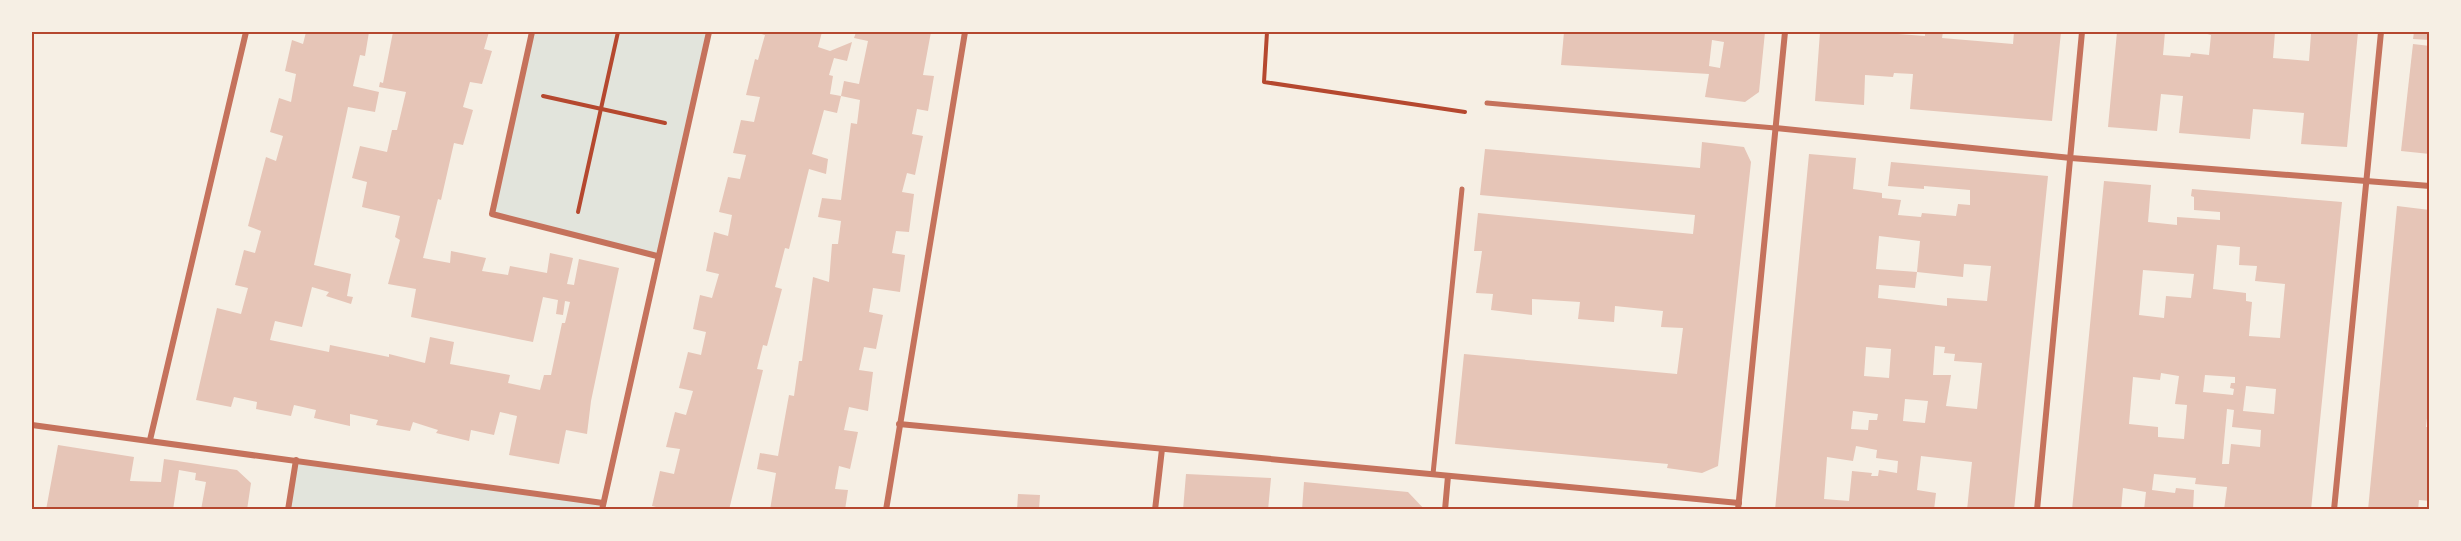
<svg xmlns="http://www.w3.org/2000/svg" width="2461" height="541" viewBox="0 0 2461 541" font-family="'Golos Text',sans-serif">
<rect width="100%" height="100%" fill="#f6efe4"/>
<g fill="#e2e4dc">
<polygon points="532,32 709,32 657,256 492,214"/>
<polygon points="296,460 603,503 602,510 288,510"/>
</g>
<g fill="#e6c5b7" fill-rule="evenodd">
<polygon points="306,32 369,32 365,56 360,55 353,86 379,92 375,112 348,107 314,265 351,274 347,296 353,297 351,304 326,296 329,292 312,287 302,327 275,321 270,340 329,352 330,345 389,357 389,354 425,363 430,337 454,342 450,364 510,375 508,383 540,390 544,375 551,375 562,323 565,323 570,302 565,301 563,315 556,314 558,300 543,297 533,342 411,317 416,289 388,284 400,240 395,237 400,216 362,207 367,182 352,178 360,146 387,152 392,130 397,130 406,92 379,87 380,82 383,83 393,32 489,32 484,49 492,51 482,84 470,82 463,107 473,110 463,145 454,143 441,200 438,199 423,258 450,263 451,251 486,258 482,271 508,275 510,266 547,273 550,253 573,258 567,284 574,285 579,259 619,268 591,401 587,434 566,430 559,464 509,455 517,416 500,412 494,435 471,430 469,441 436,433 438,430 413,422 410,431 376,425 378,420 350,414 350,426 314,418 316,410 294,405 291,416 256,409 257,402 234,397 231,407 196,400 217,308 241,314 248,288 235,285 244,250 255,253 261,231 248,226 266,157 276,161 283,136 270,132 279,98 291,102 296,74 285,71 292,40 303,44"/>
<polygon points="754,32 822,32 818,47 830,51 852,42 847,61 834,58 829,75 833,76 830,94 841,96 844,81 859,84 868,41 854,38 856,32 931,32 923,75 934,76 928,111 917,109 912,134 923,136 915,175 907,173 902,192 914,194 909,232 896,231 892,253 905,255 900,292 873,288 869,312 883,315 876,349 864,347 859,370 873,372 868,411 849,407 844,430 858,432 850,469 839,466 835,489 848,490 845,510 770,510 776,473 757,469 760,453 778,456 789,395 794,396 799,361 802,361 813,277 829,282 832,244 838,244 841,221 818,217 822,198 841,200 851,123 857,124 860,100 841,96 837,113 824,110 812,154 828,159 826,174 809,169 789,249 785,248 775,287 782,289 767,346 763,345 757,369 763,370 729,510 668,510 652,506 660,471 674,474 680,449 666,447 675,412 686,415 693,391 679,388 688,352 701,355 706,332 693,329 700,295 712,298 719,274 706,271 714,232 728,236 732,215 719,212 728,177 740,179 746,155 733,153 741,120 754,122 760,97 746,95 755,59 758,60 765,35"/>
<path d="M1564,32H1765L1759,92L1745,102L1705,97L1709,74L1561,65ZM1712,40L1724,42L1720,68L1709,66Z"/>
<polygon points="1820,32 1898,32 1898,34 1925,36 1925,32 1943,32 1942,38 2013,44 2014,32 2061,32 2052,121 1910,109 1913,74 1894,73 1893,77 1865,75 1864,105 1815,101"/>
<polygon points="2117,32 2165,32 2163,55 2190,57 2191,53 2209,55 2211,35 2200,32 2275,32 2273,58 2309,61 2311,34 2298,32 2358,32 2347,147 2301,144 2304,113 2253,109 2250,139 2179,133 2183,96 2161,94 2157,131 2108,127"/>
<polygon points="2414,32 2430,32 2430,40 2413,39"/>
<polygon points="2413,44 2430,46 2430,154 2401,151"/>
<polygon points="1702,142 1744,147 1751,162 1718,466 1702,473 1667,468 1668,464 1455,444 1464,354 1677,374 1683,328 1661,327 1663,311 1615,306 1614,322 1578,319 1580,302 1532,299 1532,315 1491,310 1493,294 1476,293 1482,251 1474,251 1478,213 1693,234 1695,215 1480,195 1485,149 1700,168"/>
<path d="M1809,154L1856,158L1853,189L1882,193V198L1901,200L1898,215L1921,217L1922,213L1956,216L1958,204L1970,205V190L1924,186V189L1888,186L1891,162L2048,176L2014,510H1967L1972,462L1921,456L1917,490L1936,493L1934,510H1775ZM1879,236L1920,241L1917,272L1876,269ZM1964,264L1991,266L1987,301L1947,298V306L1878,298L1879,285L1915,288L1917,272L1963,277ZM1935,346L1945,347L1944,353L1955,354L1954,361L1982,363L1977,409L1946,406L1951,375H1933ZM1866,347L1891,349L1889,378L1864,376ZM1905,399L1928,401L1925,423L1903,421ZM1853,411L1878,414L1877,420H1869L1868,430L1851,429ZM1856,446L1877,450L1876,458L1898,461L1897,473L1879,470L1878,476H1871L1872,473L1852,471L1849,501L1824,499L1827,457L1853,461Z"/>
<path d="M2104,181L2151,185L2148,222L2177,225V217L2220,220V212L2194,210V197L2191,196L2192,189L2342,202L2311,510H2224L2227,487L2195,484L2196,478L2154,474L2152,490L2175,493L2176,488L2194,490L2193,510H2144L2146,492L2123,488L2121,510H2072ZM2217,245L2240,247L2239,265L2257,266L2255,281L2285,284L2280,338L2249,336L2252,302L2246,301V293L2213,289ZM2143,270L2194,274L2191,298L2166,296L2164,318L2139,315ZM2161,373L2179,376L2175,404L2187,405L2184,439L2158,437V427L2129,424L2133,377L2160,380ZM2205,375L2235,377V383H2231L2230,388L2234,389L2233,395L2203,392ZM2246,386L2276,389L2274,414L2243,411ZM2227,409L2234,410L2232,427L2261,430L2260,447L2231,444L2229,464H2222Z"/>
<polygon points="2397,206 2430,210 2430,391 2426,427 2430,427 2430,501 2419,500 2418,510 2368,510"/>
<polygon points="58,445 134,457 130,481 161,482 164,459 237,470 251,483 247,510 201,510 206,482 195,480 196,473 179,470 173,510 46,510"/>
<polygon points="1186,474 1271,478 1268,510 1183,510"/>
<polygon points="1304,482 1408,492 1425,510 1302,510"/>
<polygon points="1018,494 1040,495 1039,510 1017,510"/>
</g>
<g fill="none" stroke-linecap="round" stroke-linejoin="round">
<g stroke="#b5482f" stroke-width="4">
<polyline points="1267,32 1264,82 1465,112"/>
<polyline points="543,96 665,123"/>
<polyline points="578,212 618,32"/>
</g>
<g stroke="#c5725c" stroke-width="5">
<polyline points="1487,103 1775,128"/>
<polyline points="1433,474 1462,189"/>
</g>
<g stroke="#c5725c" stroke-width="6">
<polyline points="532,32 492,214 657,256"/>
<polyline points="1775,128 2071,158 2430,186"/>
<polyline points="899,424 1739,503"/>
<polyline points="32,425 603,503"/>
<polyline points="150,440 246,32"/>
<polyline points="288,510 296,460"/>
<polyline points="602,510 709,32"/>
<polyline points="886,510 965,32"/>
<polyline points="1155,510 1162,449"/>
<polyline points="1445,510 1448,476"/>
<polyline points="1738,510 1785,32"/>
<polyline points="2037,510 2082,32"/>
<polyline points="2334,510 2381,32"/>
</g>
</g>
<rect width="2461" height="541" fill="none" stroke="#f6efe4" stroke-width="66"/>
<rect x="33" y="33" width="2395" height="475" fill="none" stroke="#b5482f" stroke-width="2"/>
</svg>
